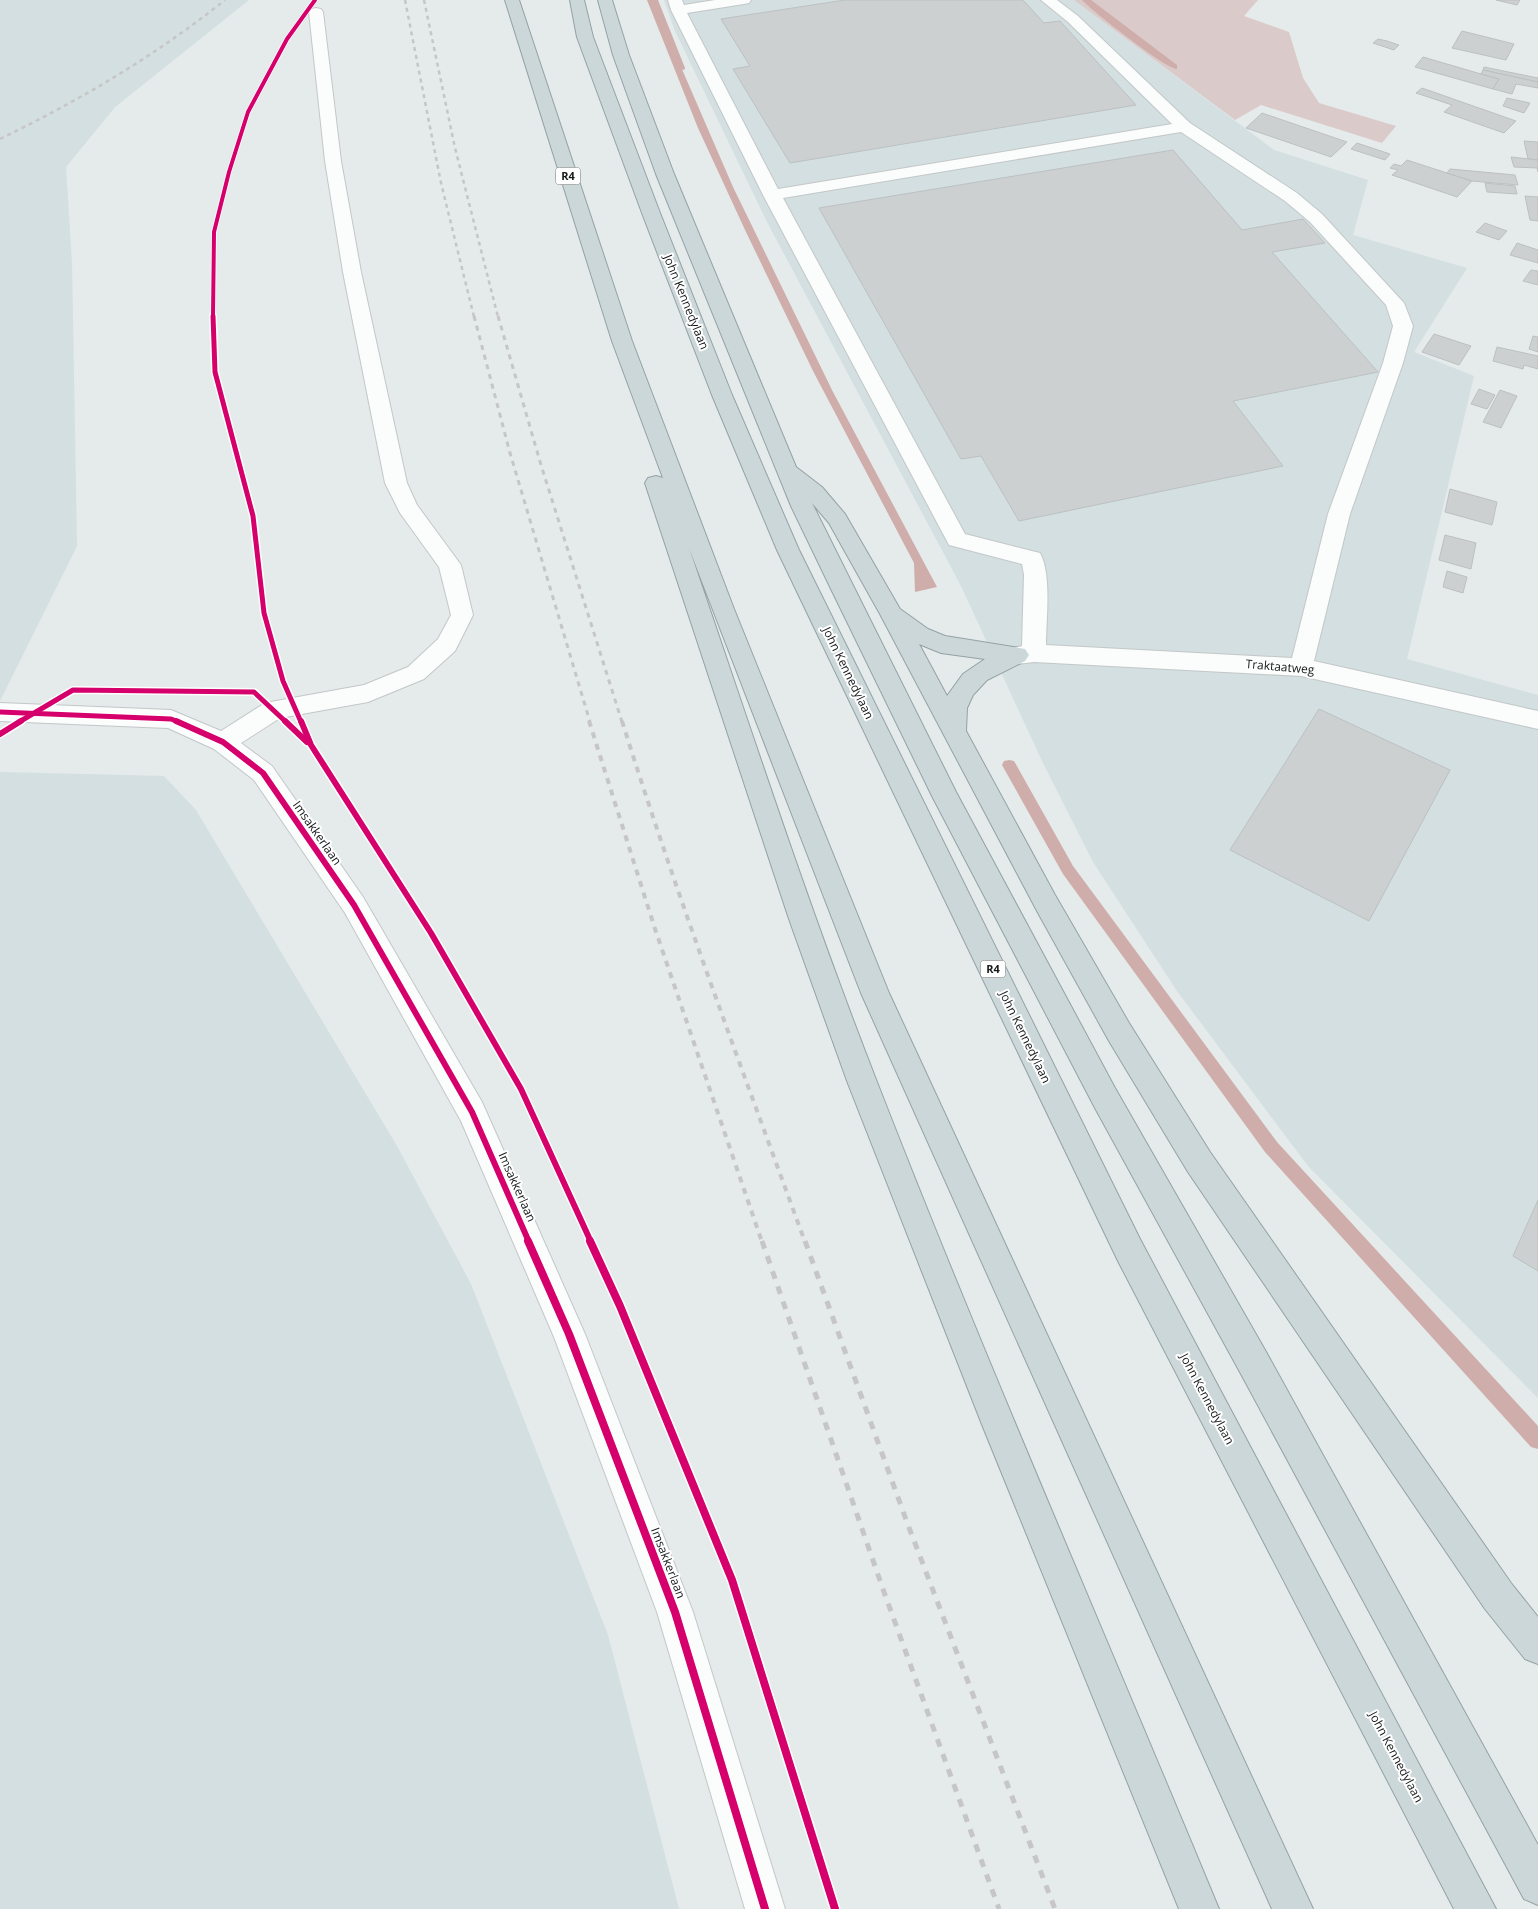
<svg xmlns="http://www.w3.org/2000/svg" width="1538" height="1909" viewBox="0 0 1538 1909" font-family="'Open Sans',sans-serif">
<rect width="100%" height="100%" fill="#e5eaeb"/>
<g fill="#d3dfe0">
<polygon points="0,0 249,0 115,107 66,167 72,264 77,546 0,701"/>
<polygon points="664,0 1074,0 1274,150 1368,180 1353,235 1467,268 1414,352 1474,376 1407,659 1538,695 1538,1398 1308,1166 1177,991 1093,862 1043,763 960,584 767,222 675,31"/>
<polygon points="0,772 164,776 196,810 397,1146 471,1284 608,1635 679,1909 0,1909"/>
</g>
<polygon fill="#dacac9" points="1074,0 1258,0 1244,16 1289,32 1303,78 1319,103 1396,126 1382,143 1261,105 1235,120"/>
<polygon fill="#cfadaa" points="647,0 652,0 733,187 833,392 937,587 915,592 914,563 813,371 746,232 698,128"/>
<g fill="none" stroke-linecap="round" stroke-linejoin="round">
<g fill="#cfadaa" fill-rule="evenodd">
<polygon points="650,0 658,0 685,68 684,70 677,68"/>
<path d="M1082,0H1091L1177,65V69C1167,70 1092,11 1082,0Z"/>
<polygon points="1009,760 1014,761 1073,866 1277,1142 1538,1426 1538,1449 1531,1447 1265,1152 1063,874 1002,765 1004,761"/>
</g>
</g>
<g fill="#ccd0d0" stroke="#bcc0c0">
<polygon points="845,0 1023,0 1044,23 1060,21 1136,105 790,163 733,69 750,66 721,19"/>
<polygon points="1496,0 1520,0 1517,5"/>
<polygon points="1462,31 1514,44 1506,60 1452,48"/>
<polygon points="1378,39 1387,41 1399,45 1394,50 1373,43"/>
<polygon points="1423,57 1481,74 1499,79 1493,89 1415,67"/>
<polygon points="1484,67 1538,78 1538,82 1483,70"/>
<polygon points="1483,70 1538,82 1538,88 1516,84 1512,94 1493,89 1499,79 1481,74"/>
<polygon points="1422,88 1516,121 1504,133 1444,112 1452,105 1416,93"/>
<polygon points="1507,98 1530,103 1524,113 1503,106"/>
<polygon points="1262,113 1347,142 1331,157 1246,128"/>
<polygon points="1524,141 1538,142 1538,160 1528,159"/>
<polygon points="1357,143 1390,154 1385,160 1351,149"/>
<polygon points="1173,150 1242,230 1303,219 1325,243 1272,252 1378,372 1233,401 1283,466 1019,521 981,456 961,459 819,208"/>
<polygon points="1511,157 1538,160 1538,172 1537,168 1514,167"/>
<polygon points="1407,160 1447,173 1472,181 1457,197 1392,175 1398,170 1390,168 1394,164 1401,166"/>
<polygon points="1450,169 1515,175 1518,185 1472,181 1447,173"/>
<polygon points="1485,183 1515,186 1517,194 1487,192"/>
<polygon points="1525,196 1538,197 1538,221 1530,220"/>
<polygon points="1485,223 1507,231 1499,240 1476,232"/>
<polygon points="1517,243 1538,250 1538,263 1510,255"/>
<polygon points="1531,270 1538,271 1538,285 1523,281"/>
<polygon points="1434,334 1471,346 1459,365 1422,352"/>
<polygon points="1533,336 1538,337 1538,352 1529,349"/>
<polygon points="1497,347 1538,356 1538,369 1524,365 1523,369 1493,361"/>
<polygon points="1479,389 1495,395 1487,409 1471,404"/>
<polygon points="1500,390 1517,396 1501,428 1483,422"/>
<polygon points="1450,489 1497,502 1492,525 1445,512"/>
<polygon points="1445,535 1476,543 1471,569 1439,560"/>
<polygon points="1447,571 1467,577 1463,593 1443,587"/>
<polygon points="1319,709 1450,770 1369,921 1230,850"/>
<polygon points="1538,1200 1538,1271 1513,1256"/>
</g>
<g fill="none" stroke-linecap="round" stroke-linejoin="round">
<defs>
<g id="minor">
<path d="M668,0H682L684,5L715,0H751L749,3L744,4L687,13L778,189L1172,124L1068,22L1041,0H1057L1078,16L1190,123L1297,193L1322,214L1404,303L1413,326L1403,363L1350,514L1314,661L1538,711V729L1301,676L1034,662L1017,664L1009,661L1005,655L1009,649L1022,646L1024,575L1022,564L949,545L763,195L671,10ZM1181,132L1285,201L1310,222L1386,305L1393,326L1383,363L1328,514L1292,658L1046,645C1046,620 1052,574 1040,553L965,534L783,198Z"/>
<polygon points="316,8 321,9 323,12 341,161 361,272 407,483 417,505 461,565 473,615 455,651 424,679 368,702 280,718 241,743 272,766 363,897 482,1102 585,1334 693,1612 785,1909 745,1909 657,1612 554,1337 461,1121 345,913 254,780 214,749 168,728 0,721 0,703 171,710 221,731 265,703 364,685 408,667 438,639 451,615 439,567 400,513 385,483 343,272 325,161 309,12 311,9"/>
</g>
<g id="highway">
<path d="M505,0H519L632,341L734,609L889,993L1313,1909H1272L861,993L689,548C750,726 808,906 877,1082C985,1360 1105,1633 1219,1909H1179L983,1427L847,1081L789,919L645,483L648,478L656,476L663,478L612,341Z"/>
<polygon points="570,0 584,0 593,37 660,213 732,395 799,550 1140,1239 1496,1909 1454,1909 1118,1261 777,550 712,395 642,213 577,37"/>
<path d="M598,0H612L629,55L674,174L796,467L822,487L845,514L900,609L928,629L945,636L1025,649L1029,655L1025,661L987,680L973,695L967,708L966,731L1055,895L1129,1023L1210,1152L1511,1583L1538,1617V1664L1525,1659L1485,1609L1188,1172L1109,1041L1037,911L880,614L829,523L812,503L956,792L1115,1088L1265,1350L1538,1845V1905L1524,1899L1241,1374L1095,1108L932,796L832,591L791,506L656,174L613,55ZM919,644L941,653L985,659L963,674L947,696Z"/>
</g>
</defs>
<use href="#minor" stroke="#c3c7c7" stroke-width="2"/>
<use href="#highway" stroke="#94a2a5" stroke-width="2"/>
<use href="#minor" fill="#fbfcfc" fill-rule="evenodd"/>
<use href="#highway" fill="#cbd7d9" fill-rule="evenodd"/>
<g stroke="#c6c6c6" stroke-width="2.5" stroke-dasharray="4 4" stroke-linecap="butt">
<polyline points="405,0 441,183 474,317"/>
<polyline points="424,0 455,148 498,317"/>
<path d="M0,139C80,100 155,56 225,0"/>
</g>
<g stroke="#c6c6c6" stroke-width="3" stroke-dasharray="5 5" stroke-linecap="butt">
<polyline points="474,316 510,453 590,722"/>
<polyline points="498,316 541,465 622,722"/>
</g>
<g stroke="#c6c6c6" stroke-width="4" stroke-dasharray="6 6" stroke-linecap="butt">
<polyline points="589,721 655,929 762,1242"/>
<path d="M622,721C677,897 742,1069 805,1242"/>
</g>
<g stroke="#c6c6c6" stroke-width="5" stroke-dasharray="8 8" stroke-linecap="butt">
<polyline points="762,1241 884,1592 999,1909"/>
<polyline points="805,1241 908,1525 1055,1909"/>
</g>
<defs>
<polyline id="cycleway-far3" points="213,317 214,232 229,172 248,112 287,39 315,0"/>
<g id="cycleway-far2">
<polyline points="213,316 215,372 253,516 264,613 283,681 301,722"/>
<polyline points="0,712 171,719 179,722"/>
<polyline points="19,722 73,690 254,692 286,722"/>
</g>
<g id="cycleway-far1">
<polyline points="176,721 223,742 263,773 354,905 472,1112 529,1242"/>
<polyline points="285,721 307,742"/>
<polyline points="301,721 311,745 431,933 521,1089 591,1242"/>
<polyline points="0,734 21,721"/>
</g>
<g id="cycleway">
<polyline points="528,1241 569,1334 675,1612 765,1909"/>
<polyline points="590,1241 620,1306 732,1580 835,1909"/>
</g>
</defs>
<use href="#cycleway-far3" stroke="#fff" stroke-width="5.5"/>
<use href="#cycleway-far2" stroke="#fff" stroke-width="8"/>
<use href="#cycleway-far1" stroke="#fff" stroke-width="9"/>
<use href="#cycleway" stroke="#fff" stroke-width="11"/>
<use href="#cycleway-far3" stroke="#d6006c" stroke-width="4"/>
<use href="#cycleway-far2" stroke="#d6006c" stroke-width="5"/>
<use href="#cycleway-far1" stroke="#d6006c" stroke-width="6"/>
<use href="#cycleway" stroke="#d6006c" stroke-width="8"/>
</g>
<g text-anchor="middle" stroke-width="4" stroke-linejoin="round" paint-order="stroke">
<g fill="#fff" stroke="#5c5e5f" stroke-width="1">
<rect x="555.5" y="167.5" width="25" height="17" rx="4"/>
<rect x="980.5" y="960.5" width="25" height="17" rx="4"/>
</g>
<g font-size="11" font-weight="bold" fill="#16191a">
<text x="568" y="180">R4</text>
<text x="993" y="973">R4</text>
</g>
<g font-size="12" fill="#16191a" stroke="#fff">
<text transform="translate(686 302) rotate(68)" y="4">John Kennedylaan</text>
<text transform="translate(1280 667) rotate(5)" y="4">Traktaatweg</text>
<text transform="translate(848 673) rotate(64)" y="4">John Kennedylaan</text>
<text transform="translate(317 833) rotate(55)" y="4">Imsakkerlaan</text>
<text transform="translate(1025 1037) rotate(64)" y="4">John Kennedylaan</text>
<text transform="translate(517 1187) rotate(66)" y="4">Imsakkerlaan</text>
<text transform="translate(1207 1399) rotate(62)" y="4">John Kennedylaan</text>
<text transform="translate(668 1563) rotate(69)" y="4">Imsakkerlaan</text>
<text transform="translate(1396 1757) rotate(62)" y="4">John Kennedylaan</text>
</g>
</g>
</svg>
